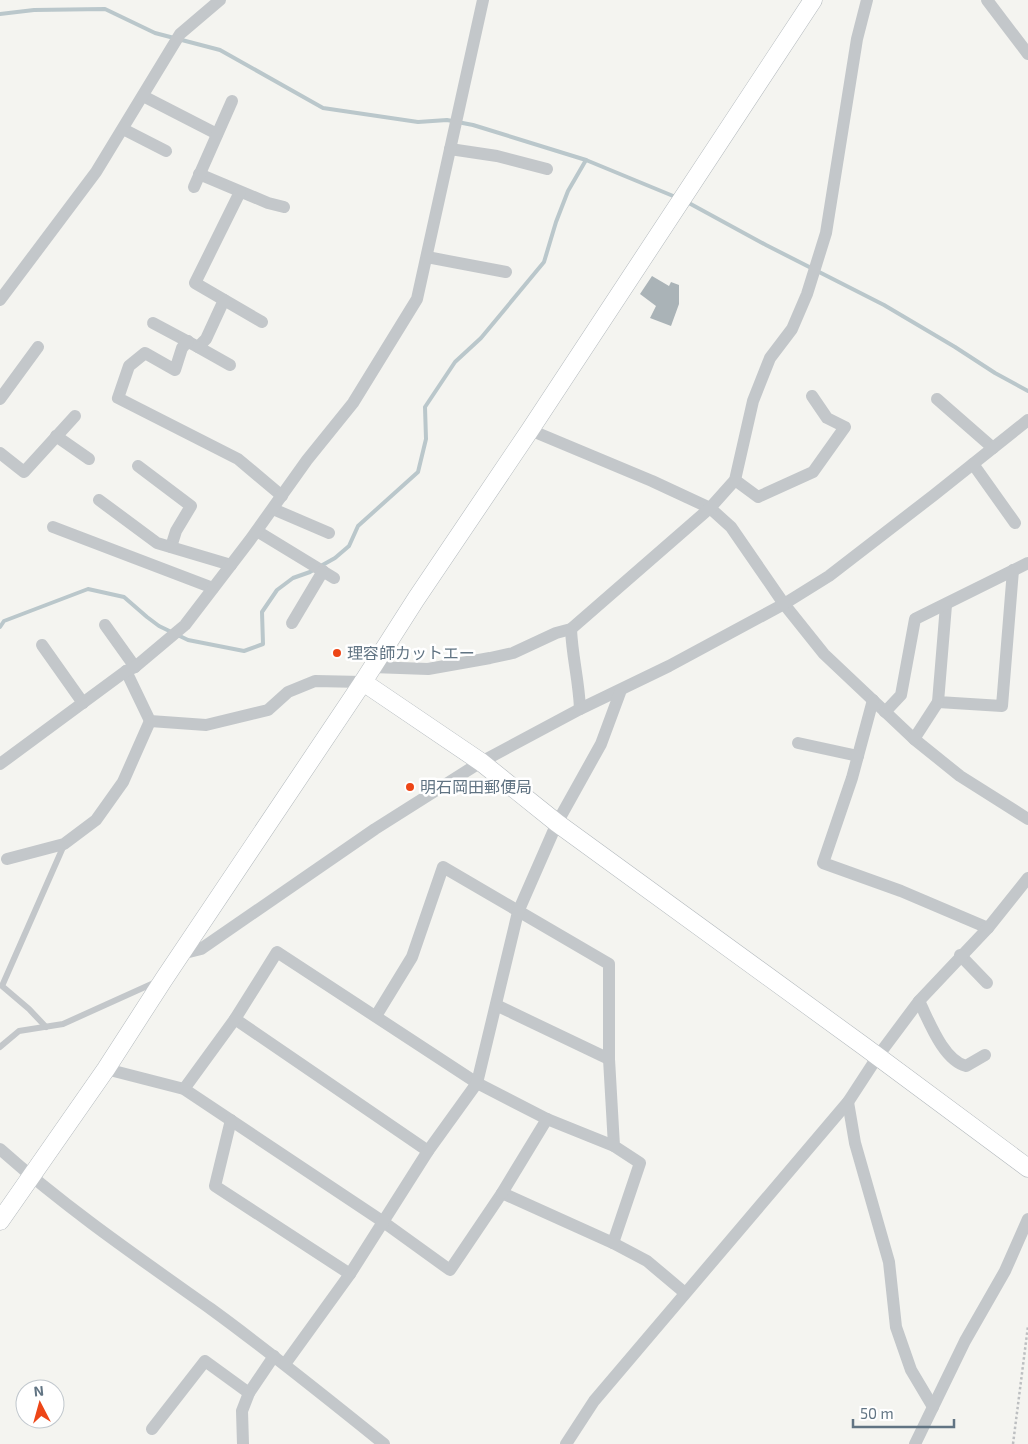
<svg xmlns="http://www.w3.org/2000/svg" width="1028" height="1444" viewBox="0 0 1028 1444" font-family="'Exo 2','Noto Sans JP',sans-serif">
<rect width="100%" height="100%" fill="#f4f4f0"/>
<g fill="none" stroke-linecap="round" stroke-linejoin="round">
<g stroke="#bac7cb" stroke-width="4">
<polyline points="0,14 34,10 105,9 155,33 220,50 323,108 418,122 447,120 473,125 586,160 678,198"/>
<polyline points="687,202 766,245 884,305 955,347 995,373 1028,391"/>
<polyline points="0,627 4,621 88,589 124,597 147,617 159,626 188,640 244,651 263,644 262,612 277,590 293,578 310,572 335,558 349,546 358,526 418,472 426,439 425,407 455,362 481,338 544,262 556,222 568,191 586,160"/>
</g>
</g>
<polygon fill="#aab3b7" points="652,276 669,286 671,282 679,285 679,304 671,326 650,318 656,306 640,294"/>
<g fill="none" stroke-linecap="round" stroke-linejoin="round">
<defs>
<g id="secondary">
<polyline points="363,682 481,762 557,823 865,1047 1028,1168"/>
<polyline points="0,1221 106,1069 164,979 363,682 416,599 530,430 813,0"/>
</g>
</defs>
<use href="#secondary" stroke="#b3b9bd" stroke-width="19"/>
<polyline stroke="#bdbfc1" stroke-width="2.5" stroke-dasharray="2.5 2.5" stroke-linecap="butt" points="1013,1444 1028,1326"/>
<g stroke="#c3c7ca" stroke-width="6">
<polyline points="46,1027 29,1009 2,986 64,845"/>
<polyline points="0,1047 19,1031 63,1024 156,982"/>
</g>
<g stroke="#c3c7ca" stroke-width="12">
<polyline points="987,0 1028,54"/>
<polyline points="143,96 217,134"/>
<polyline points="123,129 166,151"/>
<polyline points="450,149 497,156 547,169"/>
<polyline points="199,174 268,203 284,207"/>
<polyline points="194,187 232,101"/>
<polyline points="240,192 195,283 262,322"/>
<polyline points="427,257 506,272"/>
<polyline points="0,300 96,172 180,34 220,0"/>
<polyline points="153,323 198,347 206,339 224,300"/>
<polyline points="188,341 182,348 175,370 145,353 129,366 118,398 238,459 282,496"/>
<polyline points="198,347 230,365"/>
<polyline points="0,399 38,347"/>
<polyline points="937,399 993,448"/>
<polyline points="530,430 652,481 710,508 731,527 784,604 824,654 914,739 960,776 1028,819"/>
<polyline points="56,436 89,459"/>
<polyline points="0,453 24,472 75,416"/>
<polyline points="973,464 1015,523"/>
<polyline points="138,466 191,506 176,531 171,547"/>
<polyline points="735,480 758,497 813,472 845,427 827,418 812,396"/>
<polyline points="99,500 157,543 231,565"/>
<polyline points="273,509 329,533"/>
<polyline points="53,527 213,588"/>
<polyline points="257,531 334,578"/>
<polyline points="946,605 938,702 1002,706 1013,570"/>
<polyline points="292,623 323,571"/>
<polyline points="105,625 135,667"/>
<path d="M571,629C572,656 579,681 580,709"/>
<polyline points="42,645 83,703"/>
<polyline points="372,667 428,669 490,658 513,653 556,633 571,629 710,508 735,480 753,401 770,358 792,329 807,294 826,233 857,39 867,0"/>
<polyline points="126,671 150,721 206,725 268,710 288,692 315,681 363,682"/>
<polyline points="873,700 852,778 823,863 901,891 988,928"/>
<polyline points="885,712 901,695 915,619 1028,563"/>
<polyline points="914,739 938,702"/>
<polyline points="798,743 858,756"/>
<polyline points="0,764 126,671 135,667 185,625 250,540 307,460 353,403 417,299 483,0"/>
<polyline points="7,859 64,844 96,820 123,782 150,721"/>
<polyline points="181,954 201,949 375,829 481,762 580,709 669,666 784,604 829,576 934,495 1028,420"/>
<polyline points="960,955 987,983"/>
<path d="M919,1001C929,1021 943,1060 966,1066L985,1055"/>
<polyline points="496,1005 609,1059"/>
<polyline points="235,1019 428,1151"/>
<polyline points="106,1069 184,1089 382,1221 450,1270 502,1193 613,1243 640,1163 614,1146 609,1059 609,964 443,867 412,957 376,1016"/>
<polyline points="184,1089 235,1019 277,952 477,1083 547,1119 614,1146"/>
<polyline points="848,1102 855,1143 889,1262 896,1327 911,1370 933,1407"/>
<polyline points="231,1120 215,1186 350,1274"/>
<path d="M0,1149C66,1208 139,1258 211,1309C270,1352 327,1398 384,1444"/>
<polyline points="502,1193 547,1119"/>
<polyline points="613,1243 647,1261 685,1293"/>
<polyline points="285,1364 350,1274 428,1151 477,1083 518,912 557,823 601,744 621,690"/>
<polyline points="152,1429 205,1361 249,1393 274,1356"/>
<polyline points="243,1444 242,1411 249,1393"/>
<polyline points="566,1444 594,1401 848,1102 878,1056 919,1001 988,928 1028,878"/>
<polyline points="915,1444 965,1341 1005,1271 1028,1219"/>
</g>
<use href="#secondary" stroke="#fff" stroke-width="18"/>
</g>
<g fill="#ed4617" stroke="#fff" stroke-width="2">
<circle cx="337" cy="653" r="5"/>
<circle cx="410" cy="787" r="5"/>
</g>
<g text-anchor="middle" stroke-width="5" stroke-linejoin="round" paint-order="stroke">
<g font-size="16" fill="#617483" stroke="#fff" text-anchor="start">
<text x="347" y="659">理容師カットエー</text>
<text x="420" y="793">明石岡田郵便局</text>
</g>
</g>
<g transform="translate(40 1404) rotate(354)"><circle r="24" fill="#ffffff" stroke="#c0c7cd"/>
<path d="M0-4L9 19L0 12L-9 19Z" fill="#ed4617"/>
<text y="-8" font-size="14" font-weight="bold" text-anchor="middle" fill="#617483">N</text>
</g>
<path d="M853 1419v8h101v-8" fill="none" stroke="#617483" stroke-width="2.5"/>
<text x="860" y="1419" font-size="15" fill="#617483" stroke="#ffffff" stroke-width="4" paint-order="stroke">50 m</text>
</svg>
